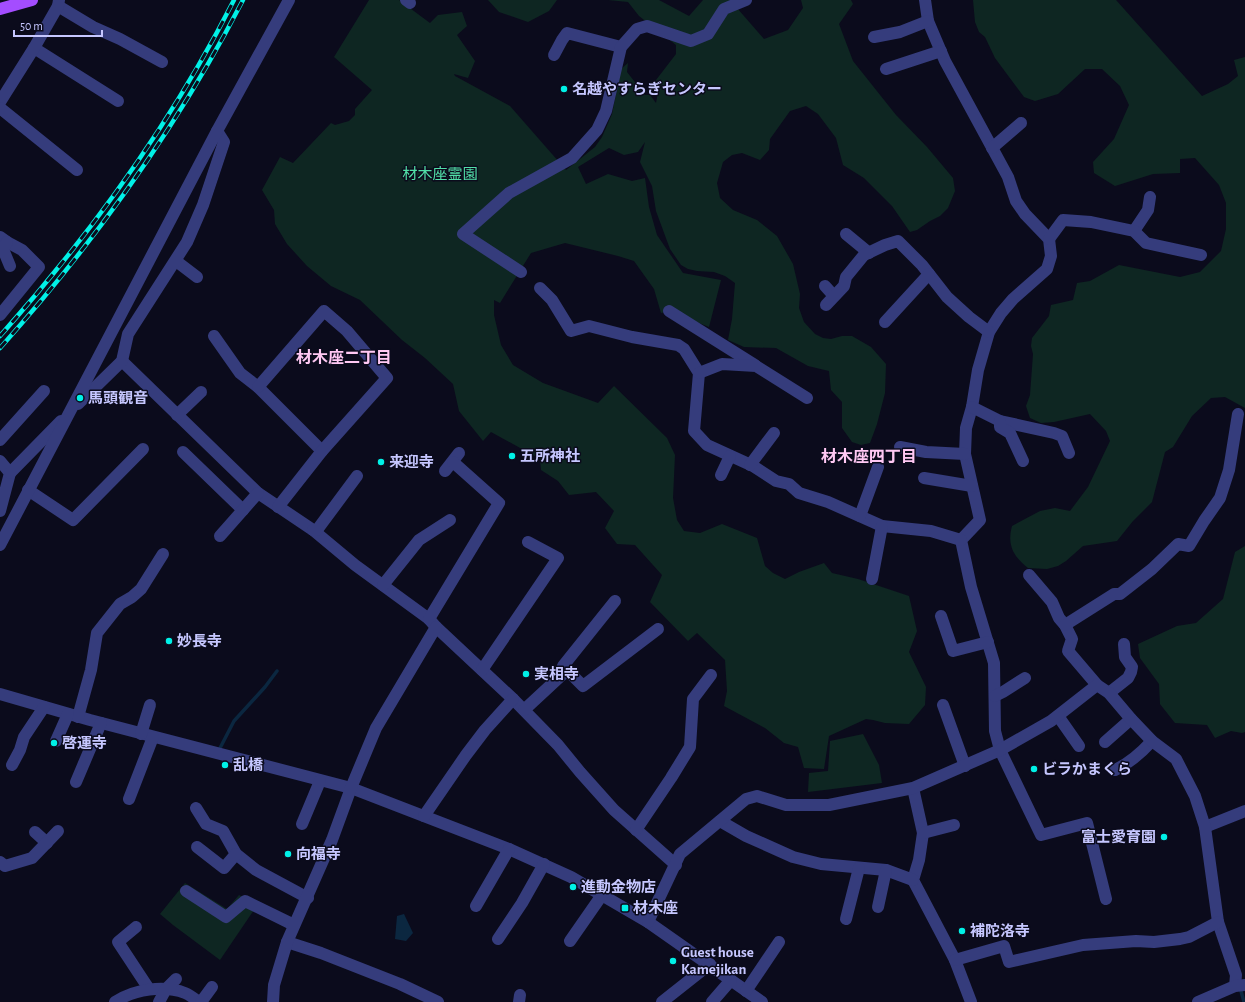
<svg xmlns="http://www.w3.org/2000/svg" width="1245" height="1002" viewBox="0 0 1245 1002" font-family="'Alegreya Sans','Noto Sans JP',sans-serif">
<rect width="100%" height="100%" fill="#0b0b1c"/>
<g fill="#0e2622">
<polygon points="369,0 399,0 430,23 438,15 462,12 467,26 457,35 475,61 468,78 454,74 455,76 510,106 566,170 595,147 602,137 612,114 621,69 628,63 627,72 645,95 650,95 656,103 657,98 656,80 676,54 676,45 639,16 628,2 608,0 659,0 689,16 703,0 730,0 764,39 788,30 803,8 801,0 851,0 853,4 839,24 853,61 896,115 927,147 953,178 955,191 948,208 940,216 930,221 917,230 910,232 892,206 864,178 843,165 836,138 818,114 806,106 790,111 770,139 769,150 760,160 742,153 732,155 723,162 717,183 720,198 733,210 757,220 777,236 793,264 800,294 799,308 804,322 815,334 823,338 831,339 842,336 852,336 871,347 886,364 885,393 877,424 870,443 861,445 852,442 842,428 842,402 831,390 829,371 808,366 776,348 744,347 728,340 732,319 735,283 725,276 714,272 697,271 688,269 681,265 670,249 656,211 652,186 640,162 645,142 638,152 624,155 609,148 578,167 586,184 608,174 632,181 645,178 649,207 657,235 683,273 721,280 709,327 669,311 661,313 654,289 634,261 618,256 565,243 531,253 500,303 494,300 494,315 501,345 513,365 543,383 598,403 614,386 667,438 675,455 673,498 677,520 684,531 700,533 722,524 757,538 765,566 773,573 785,579 799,572 824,563 832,573 858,579 909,596 917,631 909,652 926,687 925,705 909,724 885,723 873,720 866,719 829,736 824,769 804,768 798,747 784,743 765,728 724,706 727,691 725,660 697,633 688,641 650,602 662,575 635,545 617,544 605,528 614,511 596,492 569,495 558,481 541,470 540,459 491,432 483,441 459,411 453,384 425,358 402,340 360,300 331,286 307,266 287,244 275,224 274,210 262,190 280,157 293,163 331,123 335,125 349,121 355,115 355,109 372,90 334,57"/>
<polygon points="488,0 557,0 549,11 528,22 499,12"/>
<path d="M973,0H1116L1202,96L1228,84L1238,76L1234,60L1245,57V408L1225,397L1211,398L1192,416L1173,447L1165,452L1152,502L1133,521L1117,541L1083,546L1066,561L1058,566L1047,569L1028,568C1013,556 1007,545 1012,526L1040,511L1055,508L1070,511L1088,487L1110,441L1106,431L1090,414L1054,422L1041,423L1030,418L1026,406L1030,395L1033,354L1031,346L1032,338L1049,316L1051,305L1073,300L1077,283L1090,281L1119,265L1180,277L1200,272L1221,251L1226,229V203L1219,185L1195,158L1180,159V173L1153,174L1115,186L1094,173L1093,162L1114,139L1129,105L1120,86L1102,69H1085L1058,94L1035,101L1024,97L995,58L985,37L979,32L975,22Z"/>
<polygon points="1245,546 1245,732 1242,733 1231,731 1215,738 1207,725 1175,723 1160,704 1159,684 1140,658 1138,644 1177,626 1196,623 1223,599 1235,552"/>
<polygon points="863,734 879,765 882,783 808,792 809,773 828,771 830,741"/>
<polygon points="185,883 227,909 239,895 258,904 220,960 173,925 160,914"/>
</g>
<polygon fill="#0b2740" points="404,914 413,933 406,941 395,939 397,916"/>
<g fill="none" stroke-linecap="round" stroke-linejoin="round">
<g stroke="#0b2740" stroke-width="3.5">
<polyline points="219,750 234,721 265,687 277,671"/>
<polyline points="1241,991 1244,1002"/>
</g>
<g stroke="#353c7c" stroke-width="12">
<polyline points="406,0 410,3"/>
<polyline points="925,0 928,21 945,61 1008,177 1016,201 1025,214 1049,239 1051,256 1047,269 1013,299 1001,313 989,332 978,370 972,407 966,428 965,454 980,520 961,540 971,587 994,663 995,731 1000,750 1041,835 1087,823 1106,899"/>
<polyline points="58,6 93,27 120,39 162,62"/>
<polyline points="874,37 900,32 928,21"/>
<polyline points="34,48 118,101"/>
<polyline points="554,55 562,40 567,33 621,47"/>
<polyline points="886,69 941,51"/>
<polyline points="0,102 34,48 58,6 59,0"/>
<polyline points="0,108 77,170"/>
<polyline points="992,148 1021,123"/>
<polyline points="1134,231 1148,210 1150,197"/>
<polyline points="846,234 869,253"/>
<polyline points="0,237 7,242 22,250 39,267 0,315"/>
<polyline points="1049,239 1063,220 1091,222 1134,231 1146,243 1201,255"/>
<polyline points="7,242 3,249 10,266"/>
<polyline points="176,261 197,277"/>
<polyline points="521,272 463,234 509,193 572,158 597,130 606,111 621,47 637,29 647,26 691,41 708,34 724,9 746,0"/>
<polyline points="825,286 834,296"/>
<polyline points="540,288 552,300 571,331 589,326 632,337 678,345 684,349 699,373 694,431 707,445 753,466 776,481 789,484 799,493 828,502 882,526 931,531 961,540"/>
<polyline points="826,305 844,286 846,277 864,255 885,245 898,241 922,265 947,297 969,317 989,332"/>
<polyline points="669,311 755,365"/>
<polyline points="885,322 929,274"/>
<polyline points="214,336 240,373 258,387 322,451"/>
<polyline points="122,361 258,493 313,530 355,565 429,619 436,627 513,699 558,745 580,772 614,810 676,865"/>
<polyline points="699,373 722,364 756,366 807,398"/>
<polyline points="258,387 324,311 347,331 387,378 322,451 278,507"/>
<polyline points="78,404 122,361 128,334 187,242 203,205 224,142 217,131"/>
<polyline points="972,407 1000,421 1054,433 1062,436 1069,453"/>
<polyline points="177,415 201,392"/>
<polyline points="1000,421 1000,427 1010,433 1023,461"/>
<polyline points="0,440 44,391"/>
<polyline points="900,447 926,452 965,454"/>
<polyline points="183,452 243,510"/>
<polyline points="0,461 10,473 0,511"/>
<polyline points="750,465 774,433"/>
<polyline points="445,471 459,453"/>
<polyline points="10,473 61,421"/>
<polyline points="721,475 730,456"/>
<polyline points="924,478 972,486"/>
<polyline points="28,490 73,520 143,449"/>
<polyline points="860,516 878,467"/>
<polyline points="313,530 317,530 357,476"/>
<polyline points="220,536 258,493"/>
<polyline points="0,545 217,131 289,0"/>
<polyline points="1029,575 1052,602 1059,618 1065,625 1072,639 1068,651 1097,685"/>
<polyline points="872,579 882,526"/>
<polyline points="383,585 419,540 450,520"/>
<polyline points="615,601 563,666 565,672 571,674 583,686 658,629"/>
<polyline points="941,616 953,651 988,642"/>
<polyline points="429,619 499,503 453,462"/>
<polyline points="1065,625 1114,594 1120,594 1152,569 1178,544 1189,546 1204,521 1220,498 1229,470 1238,414"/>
<polyline points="482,670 558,558 528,542"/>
<polyline points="1109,693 1128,678 1131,672 1132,667 1125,657 1124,644"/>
<polyline points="0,694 90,720 351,788 509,849 571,877 648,922 762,1002"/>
<polyline points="995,696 1003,692 1025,678"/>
<polyline points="943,705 965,766"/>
<polyline points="524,710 565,672"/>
<polyline points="1058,716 1079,746"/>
<polyline points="78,717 91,670 97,633 120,604 132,597 141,589 163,554"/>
<polyline points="141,734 150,705"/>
<polyline points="56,741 68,714"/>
<polyline points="1105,742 1131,719"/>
<polyline points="12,765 20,750 24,737 44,707"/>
<path d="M1115,770C1130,763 1141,753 1152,741"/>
<polyline points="76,782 101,723"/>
<polyline points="913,788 923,833 919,860 913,880 955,960 971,1002"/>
<polyline points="129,799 153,737"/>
<polyline points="196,808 206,824 223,831 236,854 256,870 308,898"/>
<polyline points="424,816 466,755 485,730 513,699"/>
<polyline points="720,821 746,836 793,857 821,864 886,870 913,880"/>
<polyline points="302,824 320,781"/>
<polyline points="1205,827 1245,811"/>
<polyline points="636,830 671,778 690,747 693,699 711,675"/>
<polyline points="35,832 47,843"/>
<polyline points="923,833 954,825"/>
<polyline points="197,847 224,868 236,854"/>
<polyline points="0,862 5,866 32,858 58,831"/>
<polyline points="186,891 226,917 245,901 294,925"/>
<polyline points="476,906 509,849"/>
<polyline points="878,907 886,870"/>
<polyline points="846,919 859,868"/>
<polyline points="648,922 680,854 746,799 757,796 786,805 829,805 913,788 1000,750 1051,721 1097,685 1109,693 1131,719 1152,741 1176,759 1195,796 1205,827 1218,922 1236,975 1235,986"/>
<polyline points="136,927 118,942 149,989"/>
<polyline points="498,939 522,903 544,864"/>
<polyline points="570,941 602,895"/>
<polyline points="287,942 321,953 400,984 438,1002"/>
<polyline points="955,960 1004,946 1009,962 1083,945 1136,941 1154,942 1180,939 1189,937 1218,922"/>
<polyline points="746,991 779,942"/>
<path d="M115,1002C134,989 164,985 185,993C190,995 195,999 199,1002"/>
<polyline points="159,1002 166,989 176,979"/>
<polyline points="201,1002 212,987"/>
<polyline points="273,1002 274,985 287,942 332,840 351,788 376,728 436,627"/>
<polyline points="519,1002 520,995"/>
<polyline points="662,1002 710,964"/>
<polyline points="712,1002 731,980"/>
<polyline points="1198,1002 1235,986 1245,985"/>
</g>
<polyline stroke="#a44dff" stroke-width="12" points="0,9 32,0"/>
<defs>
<g id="rail">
<path d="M0,336C91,234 172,122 234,0"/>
<path d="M0,348C95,242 178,126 243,0"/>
</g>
</defs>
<use href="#rail" stroke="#00f1e7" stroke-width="4.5"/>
<use href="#rail" stroke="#0b0b1c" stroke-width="3" stroke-dasharray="9" stroke-linecap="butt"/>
</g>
<g fill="#00f1e7" stroke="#0b0b1c" stroke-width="1.5">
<circle cx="564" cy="89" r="4"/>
<circle cx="80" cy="398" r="4"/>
<circle cx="512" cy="456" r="4"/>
<circle cx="381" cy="462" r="4"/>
<circle cx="169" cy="641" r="4"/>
<circle cx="526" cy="674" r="4"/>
<circle cx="54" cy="743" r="4"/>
<circle cx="225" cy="765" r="4"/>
<circle cx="1034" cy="769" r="4"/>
<circle cx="1164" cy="837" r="4"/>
<circle cx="288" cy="854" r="4"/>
<circle cx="573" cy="887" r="4"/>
<rect x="621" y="904" width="8" height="8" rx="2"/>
<circle cx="962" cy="931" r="4"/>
<circle cx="673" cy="961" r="4"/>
</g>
<g text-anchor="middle" stroke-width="3" stroke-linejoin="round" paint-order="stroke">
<g font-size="15" font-weight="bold" fill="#c6c7ff" stroke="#0b0b1c" text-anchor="start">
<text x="572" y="94">名越やすらぎセンター</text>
<text x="88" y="403">馬頭観音</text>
<text x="520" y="461">五所神社</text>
<text x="389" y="467">来迎寺</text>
<text x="177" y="646">妙長寺</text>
<text x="534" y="679">実相寺</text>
<text x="62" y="748">啓運寺</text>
<text x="233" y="770">乱橋</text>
<text x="1042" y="774">ビラかまくら</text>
<text x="1156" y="842" text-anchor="end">富士愛育園</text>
<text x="296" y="859">向福寺</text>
<text x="581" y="892">進動金物店</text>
<text x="633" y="913">材木座</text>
<text x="970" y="936">補陀洛寺</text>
<text x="681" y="957">Guest house<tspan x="681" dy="17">Kamejikan</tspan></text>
</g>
<g font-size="15" fill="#52dfa8" stroke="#0b0b1c">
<text x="440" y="179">材木座霊園</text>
</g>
<g font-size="16" font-weight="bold" fill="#ffc8f3" stroke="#0b0b1c">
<text x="344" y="363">材木座二丁目</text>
<text x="869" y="462">材木座四丁目</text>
</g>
</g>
<path d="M14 30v6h88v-6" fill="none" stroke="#c6c7ff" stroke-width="2"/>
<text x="20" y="30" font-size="12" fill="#c6c7ff" stroke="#0b0b1c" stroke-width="3" paint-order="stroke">50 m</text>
</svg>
